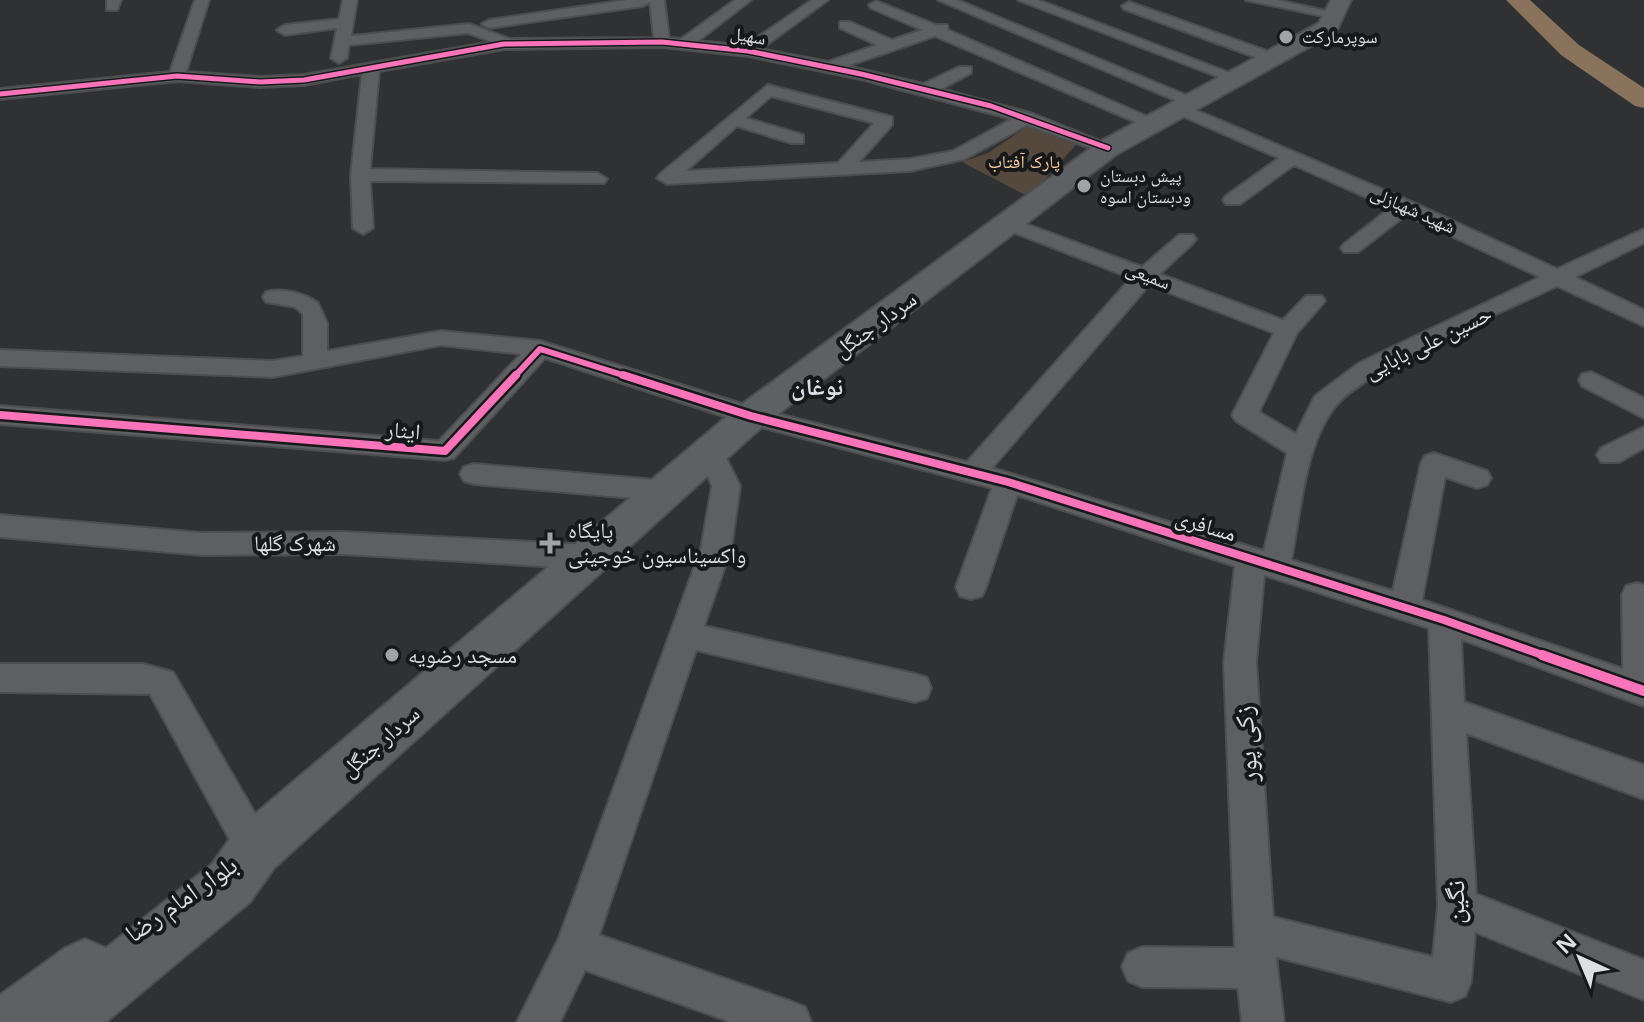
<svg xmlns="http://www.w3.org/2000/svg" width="1644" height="1022" viewBox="0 0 1644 1022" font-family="'Open Sans','Noto Naskh Arabic',sans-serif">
<rect width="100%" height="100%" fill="#2f3133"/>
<polygon fill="#55493d" points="1031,124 1082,138 1029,197 962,162 988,153"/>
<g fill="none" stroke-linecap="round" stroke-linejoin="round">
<polygon fill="#8a735d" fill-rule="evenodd" points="1506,0 1530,0 1579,45 1644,88 1644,108 1635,106 1561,55"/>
<defs>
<g id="minor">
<polygon points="107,0 121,0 117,10 107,10"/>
<path d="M195,0H209L186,72L260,77L304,75L492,42L468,33L349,45L347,58L339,63L331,58L337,28L285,35L277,30L285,25L339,19L343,0H357L351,36L469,24L510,39L654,38L650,2L643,6L489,28L482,24L489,20L627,0H664L669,38L681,39L735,0H751L698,41L745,46L812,0H828L761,49L828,62L877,45L840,28V22H850L892,40L922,30L871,8L869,5L876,1L936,25H947L948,30L1162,123L1159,127H1147L935,36L847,66L923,84L959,67H971V73L941,89L1033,114L1117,148L1114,152H1102L1027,125L965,159L910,171L667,184L657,178L660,174L768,85L892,117V125L859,162L910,159L953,151L1012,119L861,79L748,56L662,47L504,49L379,71L370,169L597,173L607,179L604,183L370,181L373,228L363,234L353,228L351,175L362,74L304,85L260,87L177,81L0,99V89L170,72ZM771,96L874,123L838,163L686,171L737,126L791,143H803V135L746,118Z"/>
<polygon points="938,0 957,0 1200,101 1198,105 1186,105"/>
<polygon points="1018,0 1038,0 1243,78 1229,81"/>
<polygon points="1246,0 1277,0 1344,15 1337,19"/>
<polygon points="1129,2 1278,55 1280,58 1266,61 1124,9 1122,6"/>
<path d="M1179,103L1412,202L1557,269L1644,229V243L1575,277L1644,310V326L1557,286C1509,309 1361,371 1334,408C1304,448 1301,512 1291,560L1393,591L1421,463L1425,456L1434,453L1487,471L1491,478L1487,485L1477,488L1445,477L1422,600L1623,669L1622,595L1626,586L1637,583L1644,585V706L1461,639L1464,702L1644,765V799L1466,733L1476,894L1644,960V1000L1475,932L1471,982L1465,996L1451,1002L1276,957L1284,1022H1242L1238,988L1142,987L1128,981L1122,967L1128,953L1142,947L1235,948L1224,662L1235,566L1017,495L986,587L982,596L971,599L960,596L956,587L992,488L742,422L545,358L454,458L445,460L0,424V406L439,441L521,354L441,345L273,377L0,366V350L273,361L303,356V314L295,307L266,302L263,297L266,292C283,288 304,293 318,303L327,323V351L441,331L540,341L755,408L967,462L1131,278L1000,227L997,223L1007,217L1142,267L1179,235H1193L1196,239L1193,243L1160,274L1283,320L1306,296H1322L1325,301L1297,333L1259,412L1296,434L1315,396L1359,363L1540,277L1406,215L1358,252H1344L1341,248L1344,244L1390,208L1294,165L1240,204H1226L1223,200L1226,196L1279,158L1173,112L1170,108ZM1149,285L1274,333L1232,415L1236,421L1287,453L1264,551L992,468ZM1264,575L1429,628L1438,906L1433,957L1273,917L1256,662Z"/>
<polygon points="1591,372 1644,398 1644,418 1582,386 1579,380 1582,374"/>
<polygon points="1644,427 1644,448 1619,462 1601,462 1597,455 1601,448"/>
<polygon points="711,444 720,446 740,486 731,549 704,626 915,674 927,678 931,688 927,698 915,702 696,650 599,935 790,1001 805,1007 811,1022 731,1022 585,970 560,1022 517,1022 559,938 701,549 712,486 698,453 702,446"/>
<polygon points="474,464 667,481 677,484 681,491 677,498 667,501 474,484 464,481 460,474 464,467"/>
<polygon points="0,515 202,533 343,532 591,545 601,549 606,557 601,565 591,569 343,554 202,555 0,537"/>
<polygon points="0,664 143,664 173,672 268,836 274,849 268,862 255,868 242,862 150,694 0,692"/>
</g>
<polygon id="secondary" points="1331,0 1351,0 1336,32 1117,154 764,425 274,868 250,902 106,1022 0,1022 0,995 65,948 85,939 106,948 212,864 236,830 738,407 1099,142 1319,23"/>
</defs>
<use href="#minor" stroke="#4b4d4f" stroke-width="4"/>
<use href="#secondary" stroke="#4b4d4f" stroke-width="4"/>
<use href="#minor" fill="#5e5f61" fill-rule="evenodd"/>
<use href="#secondary" fill="#5e6164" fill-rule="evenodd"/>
<defs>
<polyline id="cycleway-far3" points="0,94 177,76 260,82 304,80 504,44 662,42 748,51 861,74 991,106 1108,148"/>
<polyline id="cycleway-far2" points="514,377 540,349 629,377"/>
<g id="cycleway-far1">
<polyline points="623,375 751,416 1008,482 1444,620 1548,657"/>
<polyline points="0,415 445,451 516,375"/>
</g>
<polyline id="cycleway" points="1542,655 1644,691"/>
</defs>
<use href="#cycleway-far3" stroke="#17181a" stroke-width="8"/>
<use href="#cycleway-far2" stroke="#17181a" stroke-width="10"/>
<use href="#cycleway-far1" stroke="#17181a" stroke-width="13"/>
<use href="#cycleway" stroke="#17181a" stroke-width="15"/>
<use href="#cycleway-far3" stroke="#fb73b8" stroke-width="5"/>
<use href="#cycleway-far2" stroke="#fb73b8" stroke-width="6"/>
<use href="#cycleway-far1" stroke="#fb73b8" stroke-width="8"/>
<use href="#cycleway" stroke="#fb73b8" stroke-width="10"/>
</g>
<g fill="#a1a2a5" stroke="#17181a" stroke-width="3">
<circle cx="1286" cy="37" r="8"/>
<circle cx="1084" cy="186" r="8"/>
<path d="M546 531h8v8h8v8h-8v8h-8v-8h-8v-8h8z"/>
<circle cx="392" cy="655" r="8"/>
</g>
<g text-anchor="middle" stroke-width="8" stroke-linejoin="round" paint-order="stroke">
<g font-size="18" fill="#dedfe2" stroke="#17181a">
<text transform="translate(748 36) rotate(9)" y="6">سهیل</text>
<text transform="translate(1413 210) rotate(24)" y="6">شهید شهبازلی</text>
<text transform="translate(1148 276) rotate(21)" y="6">سمیعی</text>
</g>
<g font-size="18" fill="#dedfe2" stroke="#17181a" text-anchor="start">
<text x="1302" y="43">سوپرمارکت</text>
<text x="1100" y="182">پیش دبستان<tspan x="1100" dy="21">ودبستان اسوه</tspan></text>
</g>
<g font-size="18" fill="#fdcfa2" stroke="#17181a">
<text x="1024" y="168">پارک آفتاب</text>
</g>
<g font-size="22" fill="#dedfe2" stroke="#17181a">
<text transform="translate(875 324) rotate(-36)" y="8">سردار جنگل</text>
<text transform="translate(1428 342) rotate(-26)" y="8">حسین علی بابایی</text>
<text transform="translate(403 430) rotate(5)" y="8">ایثار</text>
<text transform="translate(1206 525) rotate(17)" y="8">مسافری</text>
<text x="295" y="551">شهرک گلها</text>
<text transform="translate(380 741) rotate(-41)" y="8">سردار جنگل</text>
</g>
<g font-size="22" fill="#dedfe2" stroke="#17181a" text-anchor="start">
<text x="568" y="538">پایگاه<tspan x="568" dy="25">واکسیناسیون خوجینی</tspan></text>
<text x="408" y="663">مسجد رضویه</text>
</g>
<g font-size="24" font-weight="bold" fill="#dcdfe4" stroke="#17181a">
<text x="817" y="395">نوغان</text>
</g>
<g font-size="26" fill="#dedfe2" stroke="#17181a">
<text transform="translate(1246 744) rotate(-94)" y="9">زکی پور</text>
<text transform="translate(181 899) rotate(-35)" y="9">بلوار امام رضا</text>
<text transform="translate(1455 902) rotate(-89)" y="9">نگین</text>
</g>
</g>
<g transform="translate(1580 958) rotate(316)" stroke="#17181a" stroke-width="6" paint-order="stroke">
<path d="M0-6L14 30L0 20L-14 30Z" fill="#dedfe2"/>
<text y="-12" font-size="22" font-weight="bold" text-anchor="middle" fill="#dedfe2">N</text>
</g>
</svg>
